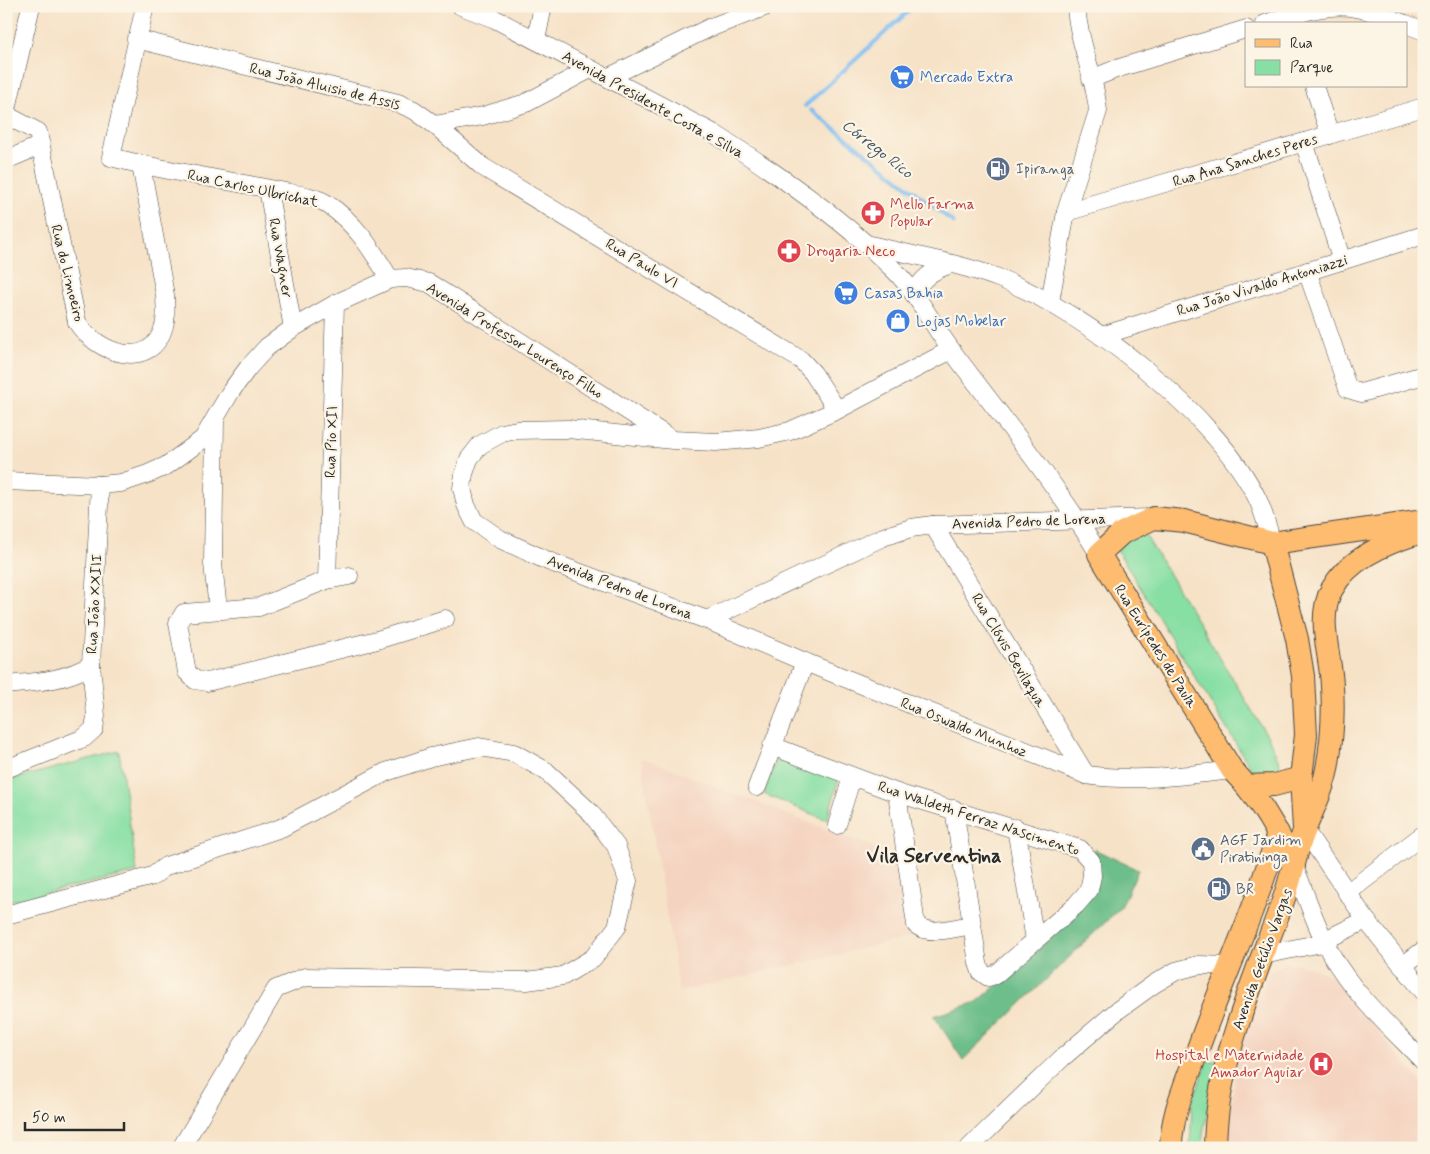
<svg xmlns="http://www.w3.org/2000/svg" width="1430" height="1154" viewBox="0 0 1430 1154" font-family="Mynerve,sans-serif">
<rect width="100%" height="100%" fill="#fcf5e5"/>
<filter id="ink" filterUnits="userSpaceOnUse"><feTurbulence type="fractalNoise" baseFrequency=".02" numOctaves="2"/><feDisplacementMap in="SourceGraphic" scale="10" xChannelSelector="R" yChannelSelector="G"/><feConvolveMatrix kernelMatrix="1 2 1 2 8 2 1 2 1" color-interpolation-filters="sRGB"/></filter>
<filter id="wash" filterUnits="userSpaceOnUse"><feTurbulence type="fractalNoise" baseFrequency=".0096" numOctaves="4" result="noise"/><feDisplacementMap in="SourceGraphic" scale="20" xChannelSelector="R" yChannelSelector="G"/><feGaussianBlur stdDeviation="1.12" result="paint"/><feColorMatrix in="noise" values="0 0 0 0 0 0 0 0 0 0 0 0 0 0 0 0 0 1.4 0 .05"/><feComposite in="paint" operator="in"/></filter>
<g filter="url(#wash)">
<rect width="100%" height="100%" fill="#f6e2c7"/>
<g fill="#f4d3c0">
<polygon points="641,757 897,857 910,937 679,992"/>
<polygon points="1285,963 1306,965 1332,976 1424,1085 1424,1148 1226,1148 1239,1044 1270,972"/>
</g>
<g fill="#87dfa4" stroke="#598568">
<polygon points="1141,528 1268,737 1280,763 1277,777 1255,775 1116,548"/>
<polygon points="119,751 137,872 6,902 6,781"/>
<polygon points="778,755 839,778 827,820 764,794"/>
<polygon points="1208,1060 1218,1063 1203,1133 1203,1148 1190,1148 1192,1102"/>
</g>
<polygon fill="#6dbe8a" stroke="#4c745a" points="1094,849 1138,870 1121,907 963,1060 934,1016 977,1002 1035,953 1096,889"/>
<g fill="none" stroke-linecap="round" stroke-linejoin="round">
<g stroke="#7dbef2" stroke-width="4">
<polyline points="805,106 914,6"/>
<polyline points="811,110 954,223"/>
</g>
</g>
</g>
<g filter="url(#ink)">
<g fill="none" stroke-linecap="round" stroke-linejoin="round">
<defs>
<g id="minor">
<path d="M145,6L111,157C167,172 224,179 280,191C294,194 315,196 327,204C356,223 372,250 390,279"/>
<path d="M461,6L495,19L713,133C777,173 842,218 896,272C920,297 934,328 955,355C1004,420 1056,484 1099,554"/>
<path d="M1265,24C1292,15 1327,2 1356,8C1373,11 1389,18 1405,24"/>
<polyline points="1406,24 1424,31"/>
<polyline points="136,39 398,103 414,110 435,125 483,116 526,103 590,69"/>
<polyline points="536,40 543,6"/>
<polyline points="609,77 709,28 767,6"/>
<polyline points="1091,79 1116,69 1246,29"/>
<polyline points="1314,86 1330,135"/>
<polyline points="6,113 31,6"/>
<path d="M6,115L38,132L77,322C96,353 151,373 164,326C167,316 165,305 165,295L141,165"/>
<polyline points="435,125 483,167 801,360 813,373 837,410"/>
<polyline points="1304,142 1342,261"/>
<polyline points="6,160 39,146"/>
<polyline points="268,189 293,328"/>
<polyline points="1066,212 1424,107"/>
<path d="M866,244C910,255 960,263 1001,279C1087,313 1218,416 1258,500C1264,513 1268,529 1272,543"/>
<polyline points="1307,271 1348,389 1361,393 1424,375"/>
<path d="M914,293C922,278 933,270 949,265"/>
<path d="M1050,302L1066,212L1098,111C1095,75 1078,42 1076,6"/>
<polyline points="1101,336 1424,235"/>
<path d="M951,350L837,410L790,431L759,438L716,442L673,440L568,429L517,430L502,433L480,445L469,459L464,474L462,488L466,505L474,521L500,539L548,561L707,620L805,662L1086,775C1135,782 1183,776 1232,770"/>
<polyline points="215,419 213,564 218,609"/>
<polyline points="6,481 100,485 121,483 148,474 166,466 203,439 231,391 248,368 267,347 293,328 335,304 390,279 406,278 429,283 670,438"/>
<polyline points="933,525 1086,775"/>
<polyline points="349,576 327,580 259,607 184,613 178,623 187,672 195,680 207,682 377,640 445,619"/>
<polyline points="327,580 335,304"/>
<polyline points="707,620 883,537 911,528 933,525 1151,518"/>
<path d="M6,685C37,682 64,681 91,665L100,485"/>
<polyline points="772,746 897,793 1080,849 1091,861 1092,876 1089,890 1076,905 995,975 988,977 981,972 978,963 954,809"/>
<polyline points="6,769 84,738 94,729 96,716 91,665"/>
<polyline points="757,787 805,662"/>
<path d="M897,793L916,925C930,936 954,928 971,925"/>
<polyline points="837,825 852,777"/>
<polyline points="1016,828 1035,940"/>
<polyline points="1304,829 1366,920 1424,992"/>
<path d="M1294,866C1306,895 1316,927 1331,954C1354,995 1392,1029 1424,1062"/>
<polyline points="1347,893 1424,834"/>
<polyline points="6,915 153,876 166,866 281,828 386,772 431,757 479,747 514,753 546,771 590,812 616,846 628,881 617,927 593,958 563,976 527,981 305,977 276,989 181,1148"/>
<polyline points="1263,955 1317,944 1366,920"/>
<polyline points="1402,966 1424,950"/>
<polyline points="969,1148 1062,1058 1118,1010 1154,984 1176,971 1199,965 1230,966"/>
</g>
<g id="major">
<polyline points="1272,543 1297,639 1303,676 1306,735 1301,778 1304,829"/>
<polyline points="1247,786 1274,785 1301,778"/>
<path d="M1294,866C1278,831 1259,797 1232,770L1099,554L1122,533L1154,518L1184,521L1272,543L1424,521"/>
<path d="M1171,1148C1171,1117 1184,1088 1194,1060C1220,984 1256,910 1278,833"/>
<path d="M1215,1148C1216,1061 1254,981 1283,901C1292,878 1295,852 1305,829C1313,808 1323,791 1327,769C1332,741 1334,714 1332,686C1331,655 1316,619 1332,589C1349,558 1390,541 1423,532"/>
</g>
</defs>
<use href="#minor" stroke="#494642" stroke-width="19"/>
<use href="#major" stroke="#494642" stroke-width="24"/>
<use href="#minor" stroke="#fff" stroke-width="18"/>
<use href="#major" stroke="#fdbc6f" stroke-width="22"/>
</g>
</g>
<defs>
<symbol id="supermarket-disc" viewBox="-11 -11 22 22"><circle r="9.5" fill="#3f7fe0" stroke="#fcf5e5"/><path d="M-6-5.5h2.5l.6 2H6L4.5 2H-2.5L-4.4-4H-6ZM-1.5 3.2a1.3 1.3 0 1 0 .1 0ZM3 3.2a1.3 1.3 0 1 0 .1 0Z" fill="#fff"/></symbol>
<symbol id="fuel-disc" viewBox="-11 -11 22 22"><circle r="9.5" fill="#5c6f8a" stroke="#fcf5e5"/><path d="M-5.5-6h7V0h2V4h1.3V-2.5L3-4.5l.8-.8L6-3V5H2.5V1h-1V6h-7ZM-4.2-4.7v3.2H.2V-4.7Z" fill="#fff"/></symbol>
<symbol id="pharmacy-disc" viewBox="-11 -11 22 22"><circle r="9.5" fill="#e0444e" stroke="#fcf5e5"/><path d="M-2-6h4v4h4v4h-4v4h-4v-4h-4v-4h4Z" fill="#fff"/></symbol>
<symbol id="shop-disc" viewBox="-11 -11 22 22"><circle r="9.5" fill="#3f7fe0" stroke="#fcf5e5"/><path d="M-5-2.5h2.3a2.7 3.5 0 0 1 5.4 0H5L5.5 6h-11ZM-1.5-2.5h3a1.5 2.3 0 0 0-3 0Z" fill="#fff"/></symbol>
<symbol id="civic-disc" viewBox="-11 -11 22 22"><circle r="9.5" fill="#5c6f8a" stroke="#fcf5e5"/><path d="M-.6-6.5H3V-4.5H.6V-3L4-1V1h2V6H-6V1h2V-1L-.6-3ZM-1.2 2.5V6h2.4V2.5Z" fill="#fff"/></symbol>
<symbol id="hospital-disc" viewBox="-11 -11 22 22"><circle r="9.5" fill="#e0444e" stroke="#fcf5e5"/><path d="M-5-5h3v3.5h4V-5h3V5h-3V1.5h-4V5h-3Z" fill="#fff"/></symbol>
</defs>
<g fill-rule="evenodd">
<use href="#supermarket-disc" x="888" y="63" width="28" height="28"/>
<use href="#fuel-disc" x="984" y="155" width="28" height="28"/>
<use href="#pharmacy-disc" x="859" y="199" width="28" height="28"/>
<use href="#pharmacy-disc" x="775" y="237" width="28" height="28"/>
<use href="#supermarket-disc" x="832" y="279" width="28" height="28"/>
<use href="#shop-disc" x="884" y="307" width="28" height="28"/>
<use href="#civic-disc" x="1189" y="835" width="28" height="28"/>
<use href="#fuel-disc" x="1205" y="875" width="28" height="28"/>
<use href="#hospital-disc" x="1307" y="1050" width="28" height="28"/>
</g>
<g text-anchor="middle" stroke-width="4.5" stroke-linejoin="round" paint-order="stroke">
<g font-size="15" fill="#366cbe" stroke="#fcf5e5" text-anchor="start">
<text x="920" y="82">Mercado Extra</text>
<text x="864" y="298">Casas Bahia</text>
<text x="916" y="326">Lojas Mobelar</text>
</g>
<g font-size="15" fill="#2b2b2b" stroke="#fcf5e5">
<text transform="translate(325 86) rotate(14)" y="5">Rua João Aluisio de Assis</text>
<text transform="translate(653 104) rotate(29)" y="5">Avenida Presidente Costa e Silva</text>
<text transform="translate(1245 160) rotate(-17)" y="5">Rua Ana Sanches Peres</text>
<text transform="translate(253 188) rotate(12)" y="5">Rua Carlos Ulbrichat</text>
<text transform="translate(281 258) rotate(80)" y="5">Rua Wagner</text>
<text transform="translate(642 263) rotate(31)" y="5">Rua Paulo VI</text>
<text transform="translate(68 273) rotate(76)" y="5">Rua do Limoeiro</text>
<text transform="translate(1262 285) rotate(-17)" y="5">Rua João Vivaldo Antoniazzi</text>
<text transform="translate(515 340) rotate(32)" y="5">Avenida Professor Lourenço Filho</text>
<text transform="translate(331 442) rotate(-88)" y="5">Rua Pio XII</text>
<text transform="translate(1029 521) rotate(-2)" y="5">Avenida Pedro de Lorena</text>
<text transform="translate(620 587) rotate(21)" y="5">Avenida Pedro de Lorena</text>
<text transform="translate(94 604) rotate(-87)" y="5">Rua João XXIII</text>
<text transform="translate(1156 646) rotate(58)" y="5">Rua Eurípedes de Paula</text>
<text transform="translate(1009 650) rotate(59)" y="5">Rua Clóvis Bevilaqua</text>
<text transform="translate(964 727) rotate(22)" y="5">Rua Oswaldo Munhoz</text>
<text transform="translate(979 818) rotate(18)" y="5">Rua Waldeth Ferraz Nascimento</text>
<text transform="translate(1262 959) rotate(-70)" y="5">Avenida Getúlio Vargas</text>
</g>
<g font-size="15" fill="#4e5e75" stroke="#fcf5e5" text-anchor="start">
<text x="1016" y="174">Ipiranga</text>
<text x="1220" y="845">AGF Jardim<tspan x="1220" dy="17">Piratininga</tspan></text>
<text x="1236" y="894">BR</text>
</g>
<g font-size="15" fill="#be3a42" stroke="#fcf5e5" text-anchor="start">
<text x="890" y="209">Mello Farma<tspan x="890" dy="17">Popular</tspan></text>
<text x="806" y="256">Drogaria Neco</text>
<text x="1304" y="1060" text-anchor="end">Hospital e Maternidade<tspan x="1304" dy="17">Amador Aguiar</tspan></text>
</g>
<g font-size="16" font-style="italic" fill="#445767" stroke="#fcf5e5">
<text transform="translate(878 148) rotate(38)" y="6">Córrego Rico</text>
</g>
<g font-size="20" font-weight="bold" fill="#2b2b2b" stroke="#fcf5e5">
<text x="934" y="862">Vila Serventina</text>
</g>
</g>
<rect width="1430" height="1154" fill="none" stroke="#fcf5e5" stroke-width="25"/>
<rect x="1245" y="22" width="162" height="65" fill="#fcf5e5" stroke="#a8a49b"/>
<rect x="1255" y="39" width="25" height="8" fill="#fdbc6f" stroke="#a8a49b"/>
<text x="1290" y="48" font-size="15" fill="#2b2b2b">Rua</text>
<rect x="1255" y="60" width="25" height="15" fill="#87dfa4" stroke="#a8a49b"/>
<text x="1290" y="72" font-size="15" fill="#2b2b2b">Parque</text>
<path d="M25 1122v8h99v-8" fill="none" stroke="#2b2b2b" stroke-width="2.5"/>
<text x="32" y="1122" font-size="15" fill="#2b2b2b" stroke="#fcf5e5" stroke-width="4" paint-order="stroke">50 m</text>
</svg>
